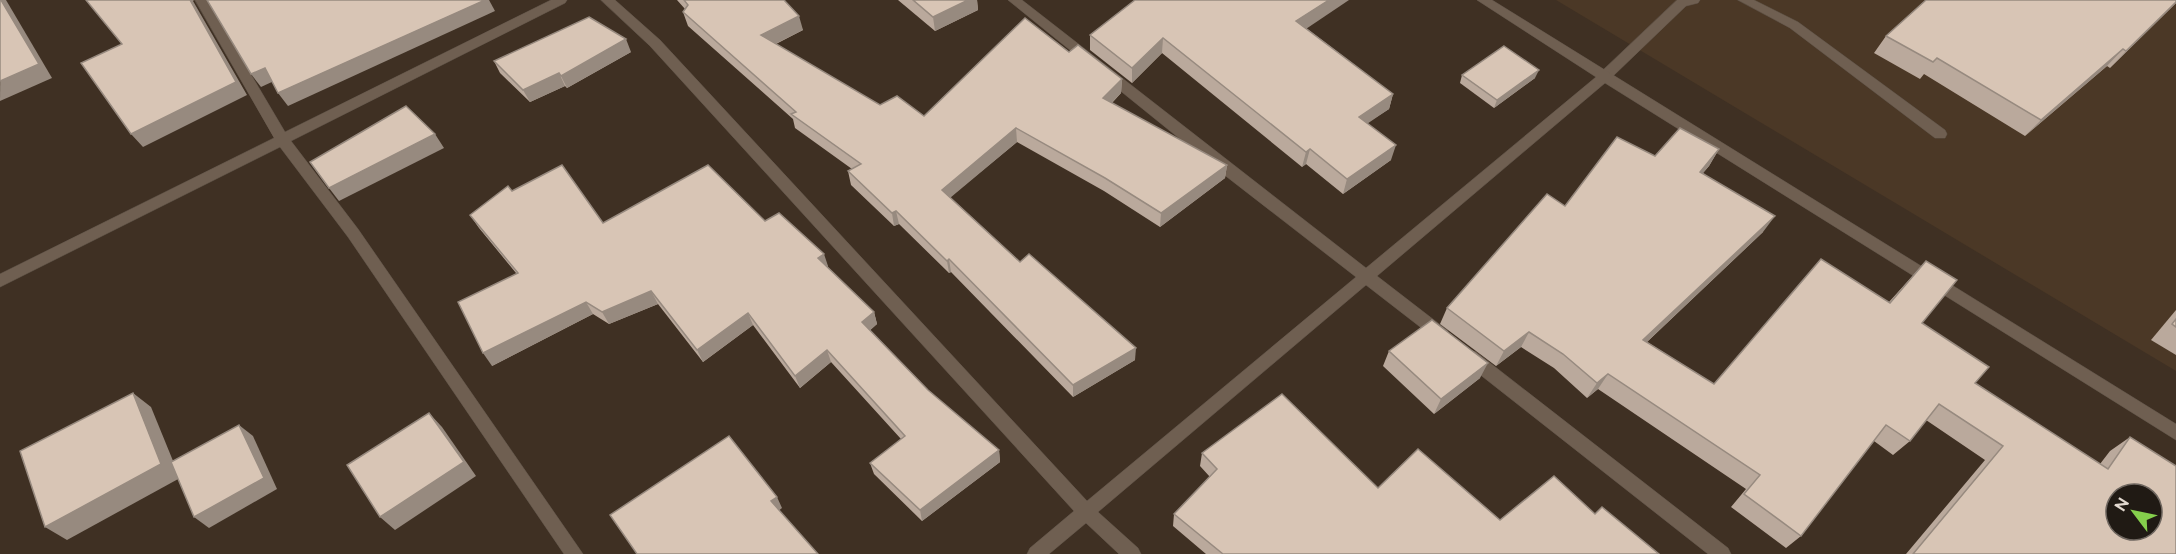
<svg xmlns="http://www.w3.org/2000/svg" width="2176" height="554" viewBox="0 0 2176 554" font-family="Raleway,sans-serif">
<rect width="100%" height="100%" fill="#3f3023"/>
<polygon fill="#4b3826" points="1556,0 2176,0 2176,371"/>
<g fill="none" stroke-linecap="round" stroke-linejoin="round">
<defs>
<g id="service">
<polygon points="1677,0 1700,0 1698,3 1686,6 1611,78 1601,78 1599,75 1601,72"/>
<polygon points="1738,0 1754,0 1798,22 1945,130 1947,134 1945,138 1935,138 1790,28"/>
</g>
<g id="minor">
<polygon points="195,0 207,0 285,132 551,0 567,0 565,3 291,141 358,229 583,554 564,554 348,237 280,147 0,287 0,274 274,138"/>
<polygon points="601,0 615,0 660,40 1087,501 1356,277 1227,177 1008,0 1022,0 1366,268 1596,77 1477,0 1492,0 2176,424 2176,440 1605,83 1377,276 1447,330 1450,335 1447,340 1442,342 1437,340 1366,285 1098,512 1138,548 1141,554 1119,554 1086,523 1049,554 1027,554 1030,548 1074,511 650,46"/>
<polygon points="1470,350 1476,352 1728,548 1731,554 1708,554 1464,362 1462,357 1464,352"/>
</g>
</defs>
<use href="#service" stroke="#5a4e43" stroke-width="1"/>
<use href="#minor" stroke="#5a4e43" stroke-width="1"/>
<use href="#service" fill="#6f5f51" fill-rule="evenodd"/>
<use href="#minor" fill="#6f5f51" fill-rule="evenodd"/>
</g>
<g fill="#baa99c">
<polygon points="677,0 784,0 803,30 776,44 880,105 924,116 1069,52 1122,79 1121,93 1112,103 1227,165 1225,178 1160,227 1104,191 1017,142 950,197 1020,262 1135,360 1073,397 951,272 949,273 899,224 894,226 851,185 848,171 852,169 795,128 793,119 688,26 683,12 685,9"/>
<polygon points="898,0 977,0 978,10 935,31"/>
<polygon points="2176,0 2176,3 2110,68 2107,66 2025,136 1924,74 1920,79 1874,53 1886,36"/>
<polygon points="1306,28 1393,94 1389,109 1367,123 1391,160 1343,194 1306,164 1302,167 1162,53 1132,83 1090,50 1090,35"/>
<polygon points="631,52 567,88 565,86 530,102 500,73 494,61"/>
<polygon points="1462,75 1535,78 1494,108 1460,83"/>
<polygon points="1719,149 1709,166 1703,173 1763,232 1647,342 1714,384 1889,302 1926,261 1922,323 1975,383 2100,464 2110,451 2130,437 2176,554 1906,554 1985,460 1926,420 1910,441 1893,455 1874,441 1801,536 1786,548 1731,507 1746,489 1598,389 1587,398 1554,368 1521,347 1496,366 1440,324 1447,308 1565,206 1655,156"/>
<polygon points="512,191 603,223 765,221 828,266 827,267 874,312 877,324 870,330 928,390 999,450 1000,462 922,521 874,474 870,463 901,439 831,362 800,388 753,325 703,362 658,304 609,324 593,314 492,366 516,273 479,228 470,215"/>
<polygon points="2176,310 2176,355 2151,340"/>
<polygon points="1389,351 1480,378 1434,414 1383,366"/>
<polygon points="1202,453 1378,488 1500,520 1595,514 1659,554 1206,554 1173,526 1174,514 1210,477 1200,466"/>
</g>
<g fill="#978a7f">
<polygon points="1,0 6,0 52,78 0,101"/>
<polygon points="190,0 194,0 193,1 247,95 143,147 131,134"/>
<polygon points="485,0 489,0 495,11 288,106 278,93"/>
<polygon points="968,0 977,0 978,10 935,31 933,17"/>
<polygon points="1329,0 1349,0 1294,37 1296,21"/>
<polygon points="2176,2 2176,3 2110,68 2126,51"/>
<polygon points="799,16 803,30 765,49 761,35"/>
<polygon points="1163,38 1162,53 1132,83 1132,68"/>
<polygon points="626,39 631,52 567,88 561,76"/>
<polygon points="2123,49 2107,66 2025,136 2041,120"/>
<polygon points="265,68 274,81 261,87 251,74"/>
<polygon points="1539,70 1535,78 1494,108 1497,100"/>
<polygon points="559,73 565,86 530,102 523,90"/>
<polygon points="1122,79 1121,93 1103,112 1103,98"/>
<polygon points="1393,94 1389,109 1355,132 1359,117"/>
<polygon points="1016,128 1017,142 944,203 942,190"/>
<polygon points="435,134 444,148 339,201 329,188"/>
<polygon points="1396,145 1391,160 1343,194 1347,179"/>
<polygon points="1310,149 1306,164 1302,167 1306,152"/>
<polygon points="1719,149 1709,166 1690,188 1700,172"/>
<polygon points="1227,165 1225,178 1160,227 1161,213"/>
<polygon points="896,211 899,224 894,226 892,213"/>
<polygon points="1775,216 1763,232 1633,355 1643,340"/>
<polygon points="824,254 828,266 822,271 818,258"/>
<polygon points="949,259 951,272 949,273 947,261"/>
<polygon points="651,291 658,304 609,324 602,312"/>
<polygon points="586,302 593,314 492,366 483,353"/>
<polygon points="874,312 877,324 866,334 862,322"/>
<polygon points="748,313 753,325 703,362 697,350"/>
<polygon points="1529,332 1521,347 1496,366 1504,351"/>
<polygon points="1136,348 1135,360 1073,397 1073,385"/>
<polygon points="827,350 831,362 800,388 795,376"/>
<polygon points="1488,363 1480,378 1434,414 1441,399"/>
<polygon points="1608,374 1598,389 1587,398 1597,383"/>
<polygon points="133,393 151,407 180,478 67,540 45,527"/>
<polygon points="429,413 442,427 476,476 395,530 380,517"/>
<polygon points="239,425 253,436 277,489 209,528 194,517"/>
<polygon points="999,450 1000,462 922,521 920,510"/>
<polygon points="777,497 782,508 777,512 771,501"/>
</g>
<g fill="#d8c5b5" stroke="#978a7f" stroke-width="1.5" fill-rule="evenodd">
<polygon points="0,0 1,0 39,64 0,81"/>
<polygon points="86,0 190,0 236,82 131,134 81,63 122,44"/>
<polygon points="207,0 485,0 278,93 265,68 251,74"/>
<polygon points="684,0 784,0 799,16 761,35 880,105 897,96 924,116 1025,18 1069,52 1078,45 1122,79 1103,98 1227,165 1161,213 1105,178 1016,128 942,190 1020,262 1029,254 1136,348 1073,385 949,259 947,261 896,211 892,213 848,171 861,164 791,114 796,112 683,12 688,5"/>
<polygon points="913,0 968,0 933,17"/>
<polygon points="1135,0 1329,0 1296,21 1393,94 1359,117 1396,145 1347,179 1310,149 1306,152 1163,38 1132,68 1090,35"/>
<polygon points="1926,0 2176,0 2176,2 2126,51 2123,49 2041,120 1937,58 1933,62 1886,36"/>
<polygon points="589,17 626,39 561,76 559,73 523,90 494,61"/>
<polygon points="1504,46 1539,70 1497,100 1462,75"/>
<polygon points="406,106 435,134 329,188 310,162"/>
<path d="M1680,128L1719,149L1700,172L1775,216L1643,340L1714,384L1821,259L1890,303L1926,261L1957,280L1922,323L1989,367L1975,383L2108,469L2130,437L2176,466V554H1913L2003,446L1939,404L1910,441L1886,425L1801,536L1744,494L1760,475L1608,374L1597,383L1563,354L1529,332L1504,351L1447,308L1547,194L1565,206L1617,137L1655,156ZM2116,494H2152V530H2116Z"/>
<polygon points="562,165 603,223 708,165 765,221 779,213 824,254 818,258 874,312 862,322 928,390 999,450 920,510 870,463 905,436 827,350 795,376 748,313 697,350 651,291 602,312 586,302 483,353 458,302 518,273 470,215 508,186 512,191"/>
<polygon points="2176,319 2176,327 2172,324"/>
<polygon points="1432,320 1488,363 1441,399 1389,351"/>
<polygon points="133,393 161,464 45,527 20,451"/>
<polygon points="1282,394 1378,488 1418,449 1500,520 1554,476 1595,514 1602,507 1659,554 1223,554 1174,514 1217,469 1202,453"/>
<polygon points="429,413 464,462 380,517 347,465"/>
<polygon points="239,425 264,478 194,517 171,462"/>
<polygon points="729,436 777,497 771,501 818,554 637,554 610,515"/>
</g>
<g transform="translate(2134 512) rotate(302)"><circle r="28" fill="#201a14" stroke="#6e665f" stroke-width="1.5"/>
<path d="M0-4.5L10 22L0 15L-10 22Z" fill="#85cf4c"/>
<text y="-9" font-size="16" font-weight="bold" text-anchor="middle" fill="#e2d9d0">N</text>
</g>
</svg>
